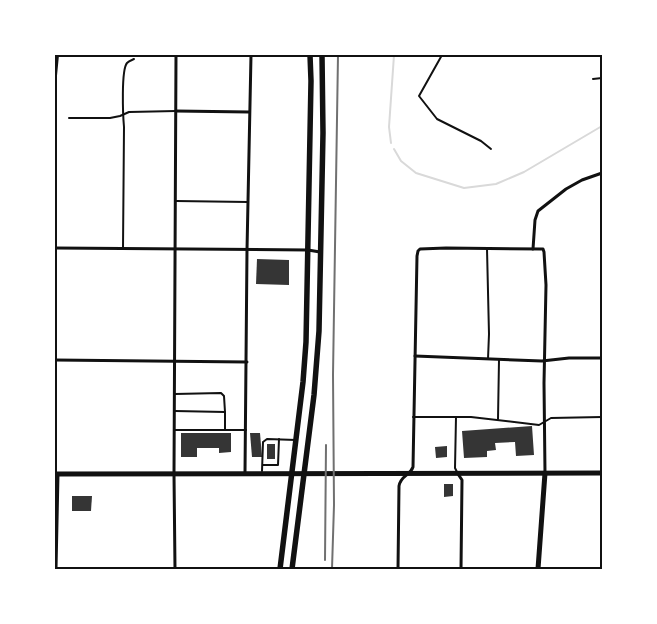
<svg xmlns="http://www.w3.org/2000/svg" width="657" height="624" viewBox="0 0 657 624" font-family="Roboto,sans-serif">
<rect width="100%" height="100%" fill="#fff"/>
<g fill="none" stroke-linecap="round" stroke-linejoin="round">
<g stroke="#d9d9d9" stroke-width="2">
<polyline points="391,143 389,127 394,55"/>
<polyline points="394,149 401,161 416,173 464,188 496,184 524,172 602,126"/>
</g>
</g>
<g fill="#353535">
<polygon points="257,259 289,260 289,285 256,284"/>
<polygon points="532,426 534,455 516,456 515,442 495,443 496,450 487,451 487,457 464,458 462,431"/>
<polygon points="181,433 231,433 231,452 219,453 219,448 197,448 197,457 181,457"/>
<polygon points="250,433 260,433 262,457 252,457"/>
<rect x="267" y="444" width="8" height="15"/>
<polygon points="447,446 447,457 436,458 435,447"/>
<polygon points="444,484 453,484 453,496 444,497"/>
<polygon points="72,496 92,496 91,511 72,511"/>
</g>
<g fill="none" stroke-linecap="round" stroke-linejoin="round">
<g stroke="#111" stroke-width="2">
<polyline points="442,55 419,96 437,119 481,141 491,149"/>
<polyline points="593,79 602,78"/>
<polyline points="55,86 58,55"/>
<polyline points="69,118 110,118 120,116 129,112 176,111"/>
<polyline points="55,122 56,122"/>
<polyline points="602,174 602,203"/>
<polyline points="176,201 248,202"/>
<path d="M123,248L124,127C123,116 121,70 127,63C129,61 132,60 134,59"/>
<polyline points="602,248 602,269"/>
<polyline points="487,249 489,334 488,359"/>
<polyline points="602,306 602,341"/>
<polyline points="175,411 225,412 224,396 221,393 175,394"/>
<polyline points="225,412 225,429"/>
<polyline points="413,417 471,417 539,425 551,418 602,417"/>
<polyline points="456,417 455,468 457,472"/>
<polyline points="498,419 499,360"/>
<polyline points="175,430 246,430"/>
<polyline points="263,465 278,465 279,439"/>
<polyline points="262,471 263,442 267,439 296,440"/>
</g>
<g stroke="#111" stroke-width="3">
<polyline points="176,111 249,112"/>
<polyline points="55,248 308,250 320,252"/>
<polyline points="533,249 535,220 538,211 566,189 582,180 602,173"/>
<polyline points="415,356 542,361 569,358 602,358"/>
<polyline points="55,360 247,362"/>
<polyline points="245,473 247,250 251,55"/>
<polyline points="458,474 462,480 461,569"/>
<polyline points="56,569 58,474"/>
<polyline points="175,569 174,474 176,55"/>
<path d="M398,569L399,486C401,475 410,476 413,467L417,256L418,251L420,249L446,248L541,249H543L544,252L546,285L544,383L545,473"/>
</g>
<g stroke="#111" stroke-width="5">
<polyline points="55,474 602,473"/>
<polyline points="538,569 545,473"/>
</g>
<g stroke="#111" stroke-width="5.5">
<polyline points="280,569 303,382 306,342 311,81 310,55"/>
<polyline points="292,569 314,395 319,331 323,133 322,55"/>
</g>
<g stroke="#707070" stroke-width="2">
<polyline points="325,560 326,445"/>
<polyline points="332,569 334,505 333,375 338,55"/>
</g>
</g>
<rect width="657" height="624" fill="none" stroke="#ffffff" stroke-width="112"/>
<rect x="56" y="56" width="545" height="512" fill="none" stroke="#111" stroke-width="2"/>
</svg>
